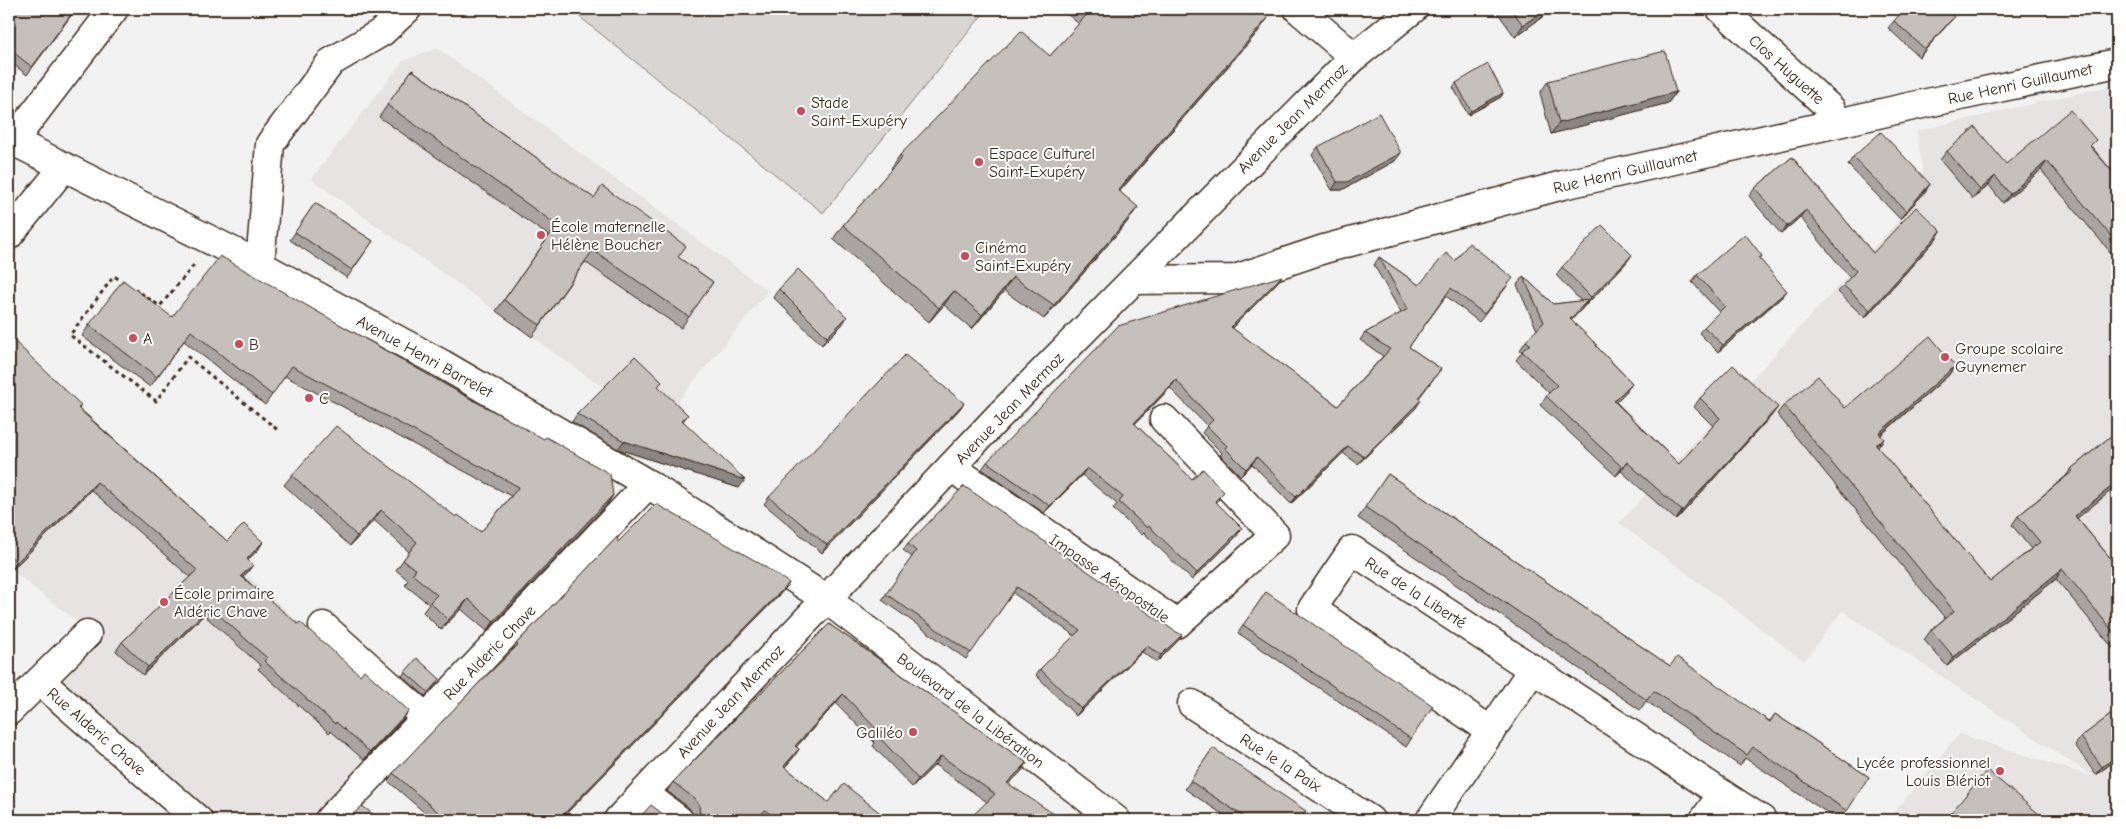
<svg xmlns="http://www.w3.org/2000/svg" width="2126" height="829" viewBox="0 0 2126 829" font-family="'Comic Neue',sans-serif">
<rect width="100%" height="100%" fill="#f3f2f2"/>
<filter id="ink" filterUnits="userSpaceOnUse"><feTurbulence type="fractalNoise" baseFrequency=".02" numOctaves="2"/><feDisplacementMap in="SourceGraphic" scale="10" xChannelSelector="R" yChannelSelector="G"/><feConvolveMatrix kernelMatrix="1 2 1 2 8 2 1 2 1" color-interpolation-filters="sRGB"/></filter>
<g filter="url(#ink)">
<g fill="#e6e3e2">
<polygon points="437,48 768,291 674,406 605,389 311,179 403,61"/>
<polygon points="2117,84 2117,820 1888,820 1959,734 2094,777 1842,611 1804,661 1619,523 1925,192 1917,131"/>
<polygon points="98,439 416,729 329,820 218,820 55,678 94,635 9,568 9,528"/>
</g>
<polygon fill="#d8d5d2" stroke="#8a8078" points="570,9 987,9 823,213"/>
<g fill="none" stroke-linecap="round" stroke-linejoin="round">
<defs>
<g id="minor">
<polyline points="1298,9 1354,57"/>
<polyline points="1721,9 1831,109"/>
<polyline points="9,139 260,265 442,364 648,484 826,599 1116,820"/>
<polyline points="13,141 114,9"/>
<polyline points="9,235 64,167"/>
<polyline points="260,265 270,144 331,62 382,32 407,9"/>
<polyline points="1135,280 1235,279 1324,249 1563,185 1913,106 2117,63"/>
<polyline points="951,467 1177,624 1275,535 1164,419"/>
<polyline points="323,626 426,718"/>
<polyline points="40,681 198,820"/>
<polyline points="1192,704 1370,820"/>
<polyline points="9,711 87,634"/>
<polyline points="1491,731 1312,609 1352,550 1722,794 1704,820"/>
<polyline points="644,793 679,820"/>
<polyline points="1722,794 1762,820"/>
<polyline points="329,820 648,484"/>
<polyline points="618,820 998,417 1354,57 1413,9"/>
<polyline points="1430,820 1533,669"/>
</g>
</defs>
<use href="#minor" stroke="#3b2a1e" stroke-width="31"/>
<g stroke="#3b2a1e" stroke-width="3" stroke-dasharray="4 4" stroke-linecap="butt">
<polyline points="125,283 114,276 70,335 156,401 188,357 279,431"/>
<polyline points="134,289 160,306 194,265"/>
</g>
<use href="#minor" stroke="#fff" stroke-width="28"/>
</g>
<g fill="#aaa5a3" stroke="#3b2a1e">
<polygon points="76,9 27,75 9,61 9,16"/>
<polygon points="1061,9 1257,9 1258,32 1120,191 1128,221 1044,319 1004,291 972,329 944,305 929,322 833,239 843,225 891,170 890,169 900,155 1050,56 1079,24"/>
<polygon points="1495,9 1553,9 1515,37"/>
<polygon points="1894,21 1948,24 1919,57 1888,28"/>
<polygon points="412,70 713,282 681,328 585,262 532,337 496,311 549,236 379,117"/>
<polygon points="1548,81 1676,92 1668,103 1551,134 1540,93"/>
<polygon points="1456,83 1503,93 1501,97 1468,115 1453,87"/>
<polygon points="1318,147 1395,161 1342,190 1332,190 1312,155"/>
<polygon points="2092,147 2117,177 2117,260 2041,170 2003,203 1989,185 1973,199 1940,160 1947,151 2006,164"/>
<polygon points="1792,157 1873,253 1941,231 1936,239 1865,318 1838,292 1850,278 1800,217 1781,234 1749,196 1755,188"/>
<polygon points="1853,157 1925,192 1900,219 1848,165"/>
<polygon points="315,203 373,241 347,278 290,240"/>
<polygon points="1762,256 1760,259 1782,297 1718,352 1699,333 1704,327 1719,312 1692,282 1697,275"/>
<polygon points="1379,257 1419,285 1455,261 1508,285 1479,322 1446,296 1409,347 1441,369 1419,398 1416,408 1358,464 1343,453 1291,504 1252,464 1241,476 1220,455 1222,453 1202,433 1207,426 1170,388 1135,424 1192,479 1219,499 1216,502 1237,536 1192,580 1144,533 1142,535 1113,509 1117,504 1082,475 1044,513 982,469 987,462 1277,283 1232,328 1338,406 1383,356 1360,340 1365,333 1401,313 1374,265"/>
<polygon points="1626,263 1586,305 1585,305 1582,309 1571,320 1632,383 1626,392 1616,402 1679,464 1713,426 1694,407 1700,398 1772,415 1676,520 1621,471 1616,476 1540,405 1549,393 1516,360 1522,352 1520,350 1526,341 1537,330 1517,285 1523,276 1553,304 1581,301 1556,275 1562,267"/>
<polygon points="779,289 842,325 822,345 773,297"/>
<polygon points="172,317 613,495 606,506 487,631 461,609 441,630 423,612 429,604 405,585 408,580 396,570 409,552 374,520 350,546 284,485 292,475 456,517 481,532 511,496 285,376 265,405 184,341 150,387 82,336 89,325"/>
<polygon points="9,336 79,408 227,541 263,542 258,550 248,560 247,573 243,577 403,719 364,760 331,731 329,733 258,669 261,666 204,615 143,675 116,651 122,642 190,577 91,490 12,570 9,568"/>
<polygon points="1949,375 1881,435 1878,448 1990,582 2031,549 2012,525 2018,516 2066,476 2071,469 2117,431 2077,518 2117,566 2117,653 2056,579 1947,666 1924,640 1931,630 1945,618 1777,414 1784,405 1845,408"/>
<polygon points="658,387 688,415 683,421 739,488 618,449 572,422 577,414"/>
<polygon points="964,403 958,411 822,553 764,504 769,497"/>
<polygon points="1388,474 1670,666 1770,721 1775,714 1869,777 1840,820 1838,820 1745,758 1740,766 1646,701 1640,710 1358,518"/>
<polygon points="618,542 789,583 784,590 560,820 433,820 388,781 393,773 511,652 516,644"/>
<polygon points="908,544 1178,641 1157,662 1142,652 1076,716 1036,675 1040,669 1075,636 1013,593 966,659 882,600 912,557 903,550"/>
<polygon points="1266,592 1411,739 1406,747 1238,633"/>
<polygon points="829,624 1027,763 1021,772 987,802 935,765 912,787 873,746 875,743 836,703 796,747 799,749 793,758 785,767 828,802 889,820 761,820 759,818 757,820 694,820 693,814 689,808 667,791 673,782"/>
<polygon points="405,672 437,683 425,696 402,676"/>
<polygon points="2117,710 2117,759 2096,775 2075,745 2081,737"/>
<polygon points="1213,748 1300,820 1231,820 1185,789"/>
</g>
<g fill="#8b8684" stroke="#3b2a1e">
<polygon points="1546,9 1553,9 1515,37 1523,25"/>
<polygon points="1954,17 1948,24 1919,57 1925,49"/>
<polygon points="1268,18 1258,32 1108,204 1118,190"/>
<polygon points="1676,92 1668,103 1551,134 1559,123"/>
<polygon points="1503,93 1501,97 1468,115 1471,111"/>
<polygon points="1401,153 1395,161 1342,190 1332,190 1337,182"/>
<polygon points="2047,161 2041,170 2003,203 2010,194"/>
<polygon points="1995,176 1989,185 1973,199 1980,190"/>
<polygon points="1930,184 1925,192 1900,219 1906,211"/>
<polygon points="1138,207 1128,221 1044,319 1054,305"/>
<polygon points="1806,210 1800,217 1781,234 1787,226"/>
<polygon points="1941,231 1936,239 1865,318 1870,310"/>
<polygon points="1632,255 1626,263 1586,305 1591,297"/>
<polygon points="1282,276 1277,283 1226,334 1231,327"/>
<polygon points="1013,277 1004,291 972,329 982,315"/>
<polygon points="954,291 944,305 929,322 939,308"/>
<polygon points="1787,291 1782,297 1718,352 1723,345"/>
<polygon points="1588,300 1582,309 1564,328 1570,319"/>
<polygon points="847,317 842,325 822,345 827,337"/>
<polygon points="1955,366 1949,375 1872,442 1879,433"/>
<polygon points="1176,380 1170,388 1129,430 1134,423"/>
<polygon points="1632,383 1626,392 1608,410 1614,401"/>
<polygon points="1421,400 1416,408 1358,464 1364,457"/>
<polygon points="964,403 958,411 822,553 827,545"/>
<polygon points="1778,407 1772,415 1676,520 1682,511"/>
<polygon points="1884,439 1877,448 1876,445"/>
<polygon points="624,441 745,480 739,488 618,449"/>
<polygon points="1348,446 1343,453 1291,504 1296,497"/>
<polygon points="1257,457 1252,464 1241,476 1246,469"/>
<polygon points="1627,462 1621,471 1616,476 1622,467"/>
<polygon points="1087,468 1082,475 1044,513 1050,506"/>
<polygon points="97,482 91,490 12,570 17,562"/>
<polygon points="2117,482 2117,486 2069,525 2075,516"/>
<polygon points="613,495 606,506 487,631 494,621"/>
<polygon points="381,510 374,520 350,546 357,536"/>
<polygon points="1242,528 1237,536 1192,580 1197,573"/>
<polygon points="263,542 258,550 241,567 247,559"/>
<polygon points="253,565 247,573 236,584 241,576"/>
<polygon points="2062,569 2056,579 1947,666 1954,657"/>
<polygon points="789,583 784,590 560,820 558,820"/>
<polygon points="468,599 461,609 441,630 448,620"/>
<polygon points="210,607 204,615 143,675 148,667"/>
<polygon points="1182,635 1178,641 1157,662 1161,655"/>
<polygon points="1147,646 1142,652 1076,716 1081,709"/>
<polygon points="843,694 836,703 789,755 795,746"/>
<polygon points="409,711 403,719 364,760 370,752"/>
<polygon points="799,749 793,758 778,775 784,766"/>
<polygon points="941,756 935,765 912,787 918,779"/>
<polygon points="2117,756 2117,759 2096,775 2102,767"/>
<polygon points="1027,763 1021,772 1001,791 1007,783"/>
</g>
<g fill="#c6c0bd" stroke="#3b2a1e">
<polygon points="14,9 75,9 32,67 9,49 9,16"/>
<polygon points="1087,9 1257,9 1268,18 1118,190 1138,207 1054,305 1013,277 982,315 954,291 939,308 843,225 902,157 900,155 1021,31 1050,56 1090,11"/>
<polygon points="1511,9 1546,9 1523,25"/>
<polygon points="1904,9 1945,9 1954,17 1925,49 1894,21"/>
<polygon points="1665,51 1676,92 1559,123 1548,81"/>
<polygon points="1488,64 1503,93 1471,111 1456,83"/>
<polygon points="412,70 594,198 602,186 686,246 678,257 713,282 689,317 593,250 540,325 504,300 557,225 387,105"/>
<polygon points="2070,110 2096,140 2090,146 2117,177 2117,243 2047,161 2010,194 1995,176 1980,190 1947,151 1975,127 2006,164"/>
<polygon points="1379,113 1401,153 1347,182 1337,182 1318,147"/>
<polygon points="1881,132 1930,184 1906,211 1853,157"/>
<polygon points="1792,157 1873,253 1916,207 1941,231 1870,310 1843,285 1856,271 1806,210 1787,226 1755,188"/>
<polygon points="315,203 373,241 352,270 295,232"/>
<polygon points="1602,225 1632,255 1591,297 1562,267"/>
<polygon points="1745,234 1762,256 1759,258 1787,291 1723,345 1704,327 1725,306 1697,275"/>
<polygon points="1469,243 1513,278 1484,314 1451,288 1409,347 1441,369 1418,398 1421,400 1364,457 1348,446 1296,497 1257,457 1246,469 1225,448 1227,446 1207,426 1213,420 1176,380 1134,423 1192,479 1203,469 1224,492 1215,501 1242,528 1197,573 1149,526 1147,528 1119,502 1123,497 1087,468 1050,506 987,462 1118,326 1282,276 1231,327 1338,406 1390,349 1365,333 1408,309 1379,257 1419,285 1446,253 1455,261"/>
<polygon points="220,256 460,393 544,439 546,437 610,474 613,495 494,621 468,599 448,620 430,602 437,595 412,574 416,570 403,560 417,542 381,510 357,536 292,475 336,426 456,517 458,515 481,532 519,487 292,366 272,395 191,331 157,377 89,325 123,280 172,317"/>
<polygon points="798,269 847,317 827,337 779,289"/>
<polygon points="1523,276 1553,304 1588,300 1570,319 1597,345 1596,346 1632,383 1614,401 1679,464 1720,418 1700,398 1733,365 1778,407 1682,511 1627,462 1622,467 1546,396 1557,385 1522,351 1530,344 1526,341 1544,322"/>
<polygon points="9,336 81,405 78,408 227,541 244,524 263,542 247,559 253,565 241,576 298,624 300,622 360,675 364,670 409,711 370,752 336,722 335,724 264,661 267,658 210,607 148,667 122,642 197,570 97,482 17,562 9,555"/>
<polygon points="1930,336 1955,366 1879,433 1884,439 1876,445 1990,582 2040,542 2018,516 2073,471 2071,469 2117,431 2117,482 2075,516 2117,566 2117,636 2062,569 1954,657 1931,630 1954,611 1784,405 1818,376 1845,408"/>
<polygon points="905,355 964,403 827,545 769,497"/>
<polygon points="635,356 662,382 658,386 688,415 682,420 745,480 624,441 577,414"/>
<polygon points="1388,474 1670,666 1677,657 1770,722 1775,714 1869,777 1847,811 1753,747 1747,755 1654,691 1647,700 1365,507"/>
<polygon points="964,486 1173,630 1182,635 1161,655 1147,646 1081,709 1040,669 1080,630 1017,587 971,653 886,594 916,551 908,544"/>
<polygon points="656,504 756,561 789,583 558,820 447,820 393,773 476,686 518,645 516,644 617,537 618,542"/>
<polygon points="1266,592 1433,706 1411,739 1243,625"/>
<polygon points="829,624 1027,763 1007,783 1063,820 968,820 995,794 941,756 918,779 879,737 881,734 843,694 795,746 799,749 784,766 828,802 844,784 889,820 778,820 765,810 756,820 698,820 700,814 699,805 695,799 673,782"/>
<polygon points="417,658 440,679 428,692 405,672"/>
<polygon points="2117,710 2117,756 2102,767 2081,737"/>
<polygon points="1213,748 1306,811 1300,820 1249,820 1190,781"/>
<polygon points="1987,770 2046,820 1945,820"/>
<polygon points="651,805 671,820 637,820"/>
<polygon points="362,806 381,820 347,820"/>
<polygon points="916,815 923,820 911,820"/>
</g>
</g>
<g fill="#d1495b" stroke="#fff" stroke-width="2">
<circle cx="801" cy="111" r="5"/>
<circle cx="979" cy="162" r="5"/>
<circle cx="541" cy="235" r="5"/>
<circle cx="965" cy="256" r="5"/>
<circle cx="133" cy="338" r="5"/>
<circle cx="239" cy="344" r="5"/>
<circle cx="1945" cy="357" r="5"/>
<circle cx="309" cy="398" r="5"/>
<circle cx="164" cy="602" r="5"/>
<circle cx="913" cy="732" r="5"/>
<circle cx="2000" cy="771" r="5"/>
</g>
<g text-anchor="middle" stroke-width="4" stroke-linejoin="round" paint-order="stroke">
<g font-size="16" fill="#3b2a1e" stroke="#fff">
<text transform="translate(1787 69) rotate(42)" y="6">Clos Huguette</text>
<text transform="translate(2020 83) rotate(-12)" y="6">Rue Henri Guillaumet</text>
<text transform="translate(1292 118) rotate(-45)" y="6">Avenue Jean Mermoz</text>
<text transform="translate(1625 171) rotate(-13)" y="6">Rue Henri Guillaumet</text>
<text transform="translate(425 356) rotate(29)" y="6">Avenue Henri Barrelet</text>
<text transform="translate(1009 408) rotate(-46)" y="6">Avenue Jean Mermoz</text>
<text transform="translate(1110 578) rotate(35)" y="6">Impasse Aéropostale</text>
<text transform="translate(1416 592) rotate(33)" y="6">Rue de la Liberté</text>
<text transform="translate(489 652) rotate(-46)" y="6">Rue Alderic Chave</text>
<text transform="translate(730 701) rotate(-47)" y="6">Avenue Jean Mermoz</text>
<text transform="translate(971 710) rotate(37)" y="6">Boulevard de la Libération</text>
<text transform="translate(97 731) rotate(41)" y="6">Rue Alderic Chave</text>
<text transform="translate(1281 762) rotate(33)" y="6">Rue le la Paix</text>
</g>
<g font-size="16" fill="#3b2a1e" stroke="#fff" text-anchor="start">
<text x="811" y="108">Stade<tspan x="811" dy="18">Saint-Exupéry</tspan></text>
<text x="989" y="159">Espace Culturel<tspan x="989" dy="18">Saint-Exupéry</tspan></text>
<text x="551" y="232">École maternelle<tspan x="551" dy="18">Hélène Boucher</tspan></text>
<text x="975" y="253">Cinéma<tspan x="975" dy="18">Saint-Exupéry</tspan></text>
<text x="143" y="344">A</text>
<text x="249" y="350">B</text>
<text x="1955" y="354">Groupe scolaire<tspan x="1955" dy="18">Guynemer</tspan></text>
<text x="319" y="404">C</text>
<text x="174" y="599">École primaire<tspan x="174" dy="18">Aldéric Chave</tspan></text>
<text x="903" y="738" text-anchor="end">Galiléo</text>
<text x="1990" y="768" text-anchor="end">Lycée professionnel<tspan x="1990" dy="18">Louis Blériot</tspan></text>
</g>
</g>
<rect width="2126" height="829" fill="none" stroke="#fff" stroke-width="30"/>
<rect x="15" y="15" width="2096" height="799" fill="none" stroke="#3b2a1e" stroke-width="2" filter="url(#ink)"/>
</svg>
